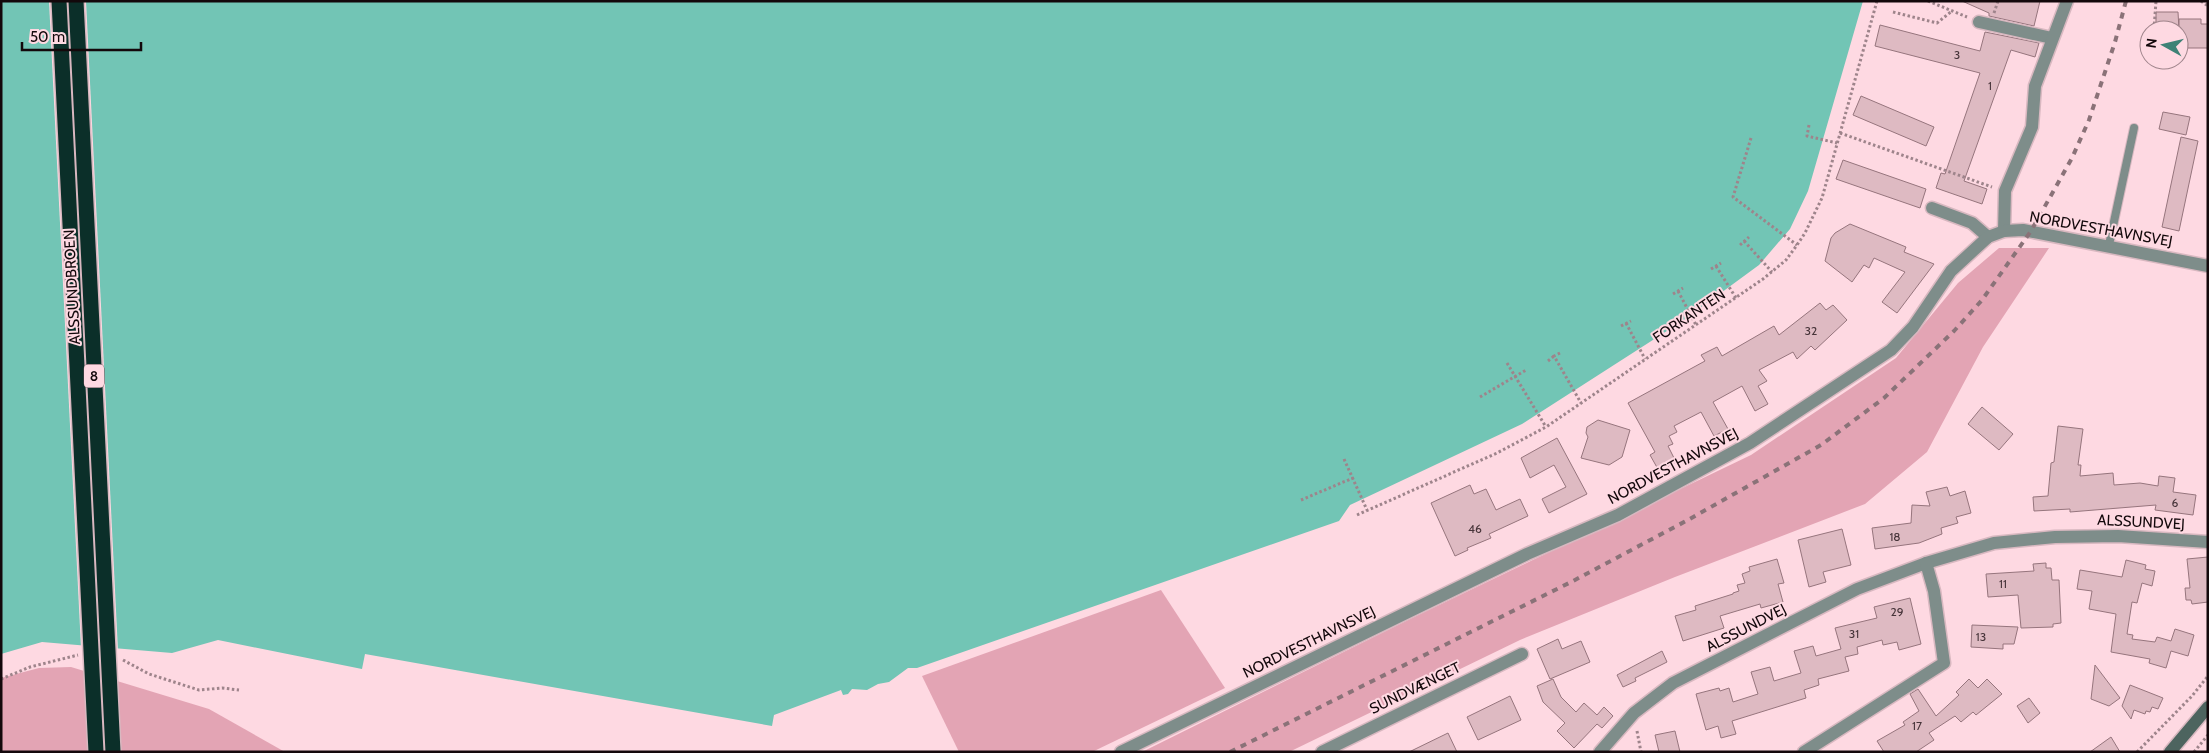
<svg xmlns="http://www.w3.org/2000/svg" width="2209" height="753" viewBox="0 0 2209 753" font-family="Cabin,sans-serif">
<rect width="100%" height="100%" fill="#fed9e2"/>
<g fill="#e3a4b4">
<polygon points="1999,248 2049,248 1983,347 1927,452 1865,504 1675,577 1520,640 1289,752 1142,752 1412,618 1751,455 1896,358 1958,283"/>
<polygon points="1161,590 1225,688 1092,752 959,752 922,676"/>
<polygon points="71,667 209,709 285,752 1,752 1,678 39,668"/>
</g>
<polygon fill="#72c5b5" points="1,1 1863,1 1808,191 1790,229 1759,265 1684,320 1522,424 1350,505 1339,521 917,668 908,668 889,682 878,684 867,690 852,689 848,694 843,695 841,690 774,715 772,726 365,654 362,669 218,640 172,653 42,642 1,654"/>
<polygon fill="#fed9e2" points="49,1 86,1 118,651 81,648"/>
<g fill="#debac2" stroke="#96757d">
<polygon points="1962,1 2040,1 2034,26 1989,16 1989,13"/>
<polygon points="2156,12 2178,12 2179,30 2156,30"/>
<polygon points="2179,19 2201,19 2201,24 2208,24 2208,48 2187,48 2186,42 2179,42"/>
<polygon points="1880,25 1980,51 1985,32 2039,43 2035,57 2011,50 1964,181 1987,189 1982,204 1936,188 1941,173 1945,174 1980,73 1875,46"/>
<polygon points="1861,96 1934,127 1926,146 1853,115"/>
<polygon points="2163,112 2190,117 2186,135 2159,129"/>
<polygon points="2181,137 2198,141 2179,231 2162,227"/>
<polygon points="1843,160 1926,189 1920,208 1836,179"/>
<polygon points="1850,224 1906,247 1904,252 1934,264 1897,313 1882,302 1905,272 1874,258 1869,268 1864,265 1852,282 1825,261 1831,238 1835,233"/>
<polygon points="1820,303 1826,310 1833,305 1847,320 1815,350 1811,346 1797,359 1793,352 1759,370 1767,381 1758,386 1768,404 1755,411 1742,386 1713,402 1728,429 1714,436 1701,412 1674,426 1677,432 1669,436 1673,444 1668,446 1676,462 1659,471 1650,455 1655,452 1628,403 1705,361 1701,355 1717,347 1722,356 1774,326 1779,335"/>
<polygon points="1982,407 2013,434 1999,450 1968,424"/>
<polygon points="1598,420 1630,430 1622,457 1609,465 1581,458 1588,437 1586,433 1587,427"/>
<polygon points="2058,426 2083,429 2078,465 2081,465 2080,476 2113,473 2114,485 2140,483 2158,486 2159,476 2175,478 2173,492 2196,495 2193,515 2155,510 2156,505 2070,512 2070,509 2034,511 2033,497 2048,496 2051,463 2054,462"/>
<polygon points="1557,438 1587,494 1549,513 1542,499 1566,487 1554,465 1530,478 1521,458"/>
<polygon points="1470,485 1474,494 1486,489 1496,510 1520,499 1528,516 1489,534 1491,538 1467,548 1468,550 1455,556 1431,503"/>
<polygon points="1947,487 1950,496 1965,491 1971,513 1956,517 1958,523 1941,528 1942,534 1919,543 1875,549 1872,528 1911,523 1912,505 1930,506 1926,492"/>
<polygon points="1842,529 1851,565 1823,572 1826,582 1809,587 1798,540"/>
<polygon points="2208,557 2208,602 2192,604 2191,600 2186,600 2185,588 2190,588 2187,559"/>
<polygon points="1777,559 1784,583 1778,584 1783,602 1761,608 1760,604 1720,616 1724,628 1683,641 1675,616 1696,610 1695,606 1733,594 1733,593 1739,591 1737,585 1745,583 1742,574 1750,571 1749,567"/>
<polygon points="2126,560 2146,565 2145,569 2155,571 2152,586 2142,583 2137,603 2132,602 2127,634 2133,635 2132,639 2155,642 2157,637 2171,641 2175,629 2194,635 2188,656 2171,651 2166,668 2149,663 2150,659 2111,652 2116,614 2089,609 2092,591 2077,589 2080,570 2122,577"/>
<polygon points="2046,563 2046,568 2051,568 2052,580 2059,580 2061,623 2053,624 2053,627 2021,628 2018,595 1988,597 1986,574 2034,571 2033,564"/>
<polygon points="1910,598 1921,644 1899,650 1897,642 1883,645 1882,640 1857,647 1858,654 1845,657 1849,671 1818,679 1819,685 1804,690 1806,698 1732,721 1736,734 1721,738 1718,726 1706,730 1696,694 1719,688 1720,691 1729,688 1733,702 1758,694 1751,672 1770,667 1774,681 1801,673 1794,651 1813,646 1816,656 1841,649 1835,628 1877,618 1874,607"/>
<polygon points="1972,625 2018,627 2014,644 2003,644 2003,649 1971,647"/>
<polygon points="1558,639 1562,649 1581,641 1590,662 1550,679 1537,649"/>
<polygon points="1662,651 1667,662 1635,678 1636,681 1623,687 1617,675"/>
<polygon points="2095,665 2120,698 2109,706 2091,699"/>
<polygon points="1553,679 1561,697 1576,712 1584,703 1597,715 1604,707 1613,716 1602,728 1597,724 1574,748 1557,731 1565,723 1543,702 1537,686"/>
<polygon points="1969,679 1978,688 1987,679 2002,694 1976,715 1973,712 1961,722 1955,716 1929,733 1934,740 1916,752 1884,752 1877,741 1905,725 1903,722 1919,711 1910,694 1918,689 1936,716 1959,695 1956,692"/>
<polygon points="2130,685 2163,698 2158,709 2152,707 2150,712 2146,711 2145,714 2134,710 2131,719 2122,706"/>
<polygon points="1510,696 1521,720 1478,740 1467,717"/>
<polygon points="2029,698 2040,713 2028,723 2017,706"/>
<polygon points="1675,731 1680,752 1659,752 1655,735"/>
<polygon points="1448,733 1457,752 1409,752"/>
<polygon points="2111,737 2120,752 2090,752"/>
</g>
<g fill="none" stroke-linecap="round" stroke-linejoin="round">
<defs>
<polyline id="lane" points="2109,245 2134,128"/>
<g id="street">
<polyline points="1979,22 2052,38"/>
<polyline points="1932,208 1972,223 1988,237"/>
<polyline points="2004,231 2005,191 2032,127 2035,86 2067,1"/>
<polyline points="1121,752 1527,554 1618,515 1750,443 1891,350 1913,327 1951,271 1988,237 2004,231 2023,230 2208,266"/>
<polyline points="1322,752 1522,654"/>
<polyline points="1600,752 1634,713 1673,683 1857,589 1926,563 1994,543 2055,537 2118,536 2208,542"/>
<polyline points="1804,752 1944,663 1934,591 1926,563"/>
</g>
<polyline id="secondary" points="2170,752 2208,707"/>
</defs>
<use href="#lane" stroke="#d8b8c0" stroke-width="10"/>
<use href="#street" stroke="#d8b8c0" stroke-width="15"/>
<use href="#secondary" stroke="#d8b8c0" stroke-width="15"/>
<g stroke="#9e848b" stroke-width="3" stroke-dasharray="2.5 2.5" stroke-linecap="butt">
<polyline points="1928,1 1967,17"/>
<polyline points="2201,1 2208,6"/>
<polyline points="1893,12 1937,23 1952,11"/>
<polyline points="1994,13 1998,1"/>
<polyline points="2154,29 2156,1"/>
<polyline points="1809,125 1807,136 1837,143"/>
<polyline points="1840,133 1992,187"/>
<polyline points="1751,138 1733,197 1797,245"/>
<polyline points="1744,241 1772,272"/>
<polyline points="1740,245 1749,237"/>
<polyline points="1716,266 1736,298"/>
<polyline points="1711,269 1721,263"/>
<polyline points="1678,291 1696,325"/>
<polyline points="1673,294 1683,288"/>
<polyline points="1626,323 1645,359"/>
<polyline points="1621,326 1631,321"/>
<polyline points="1560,353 1554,356 1581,403"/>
<polyline points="1548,361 1554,356"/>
<polyline points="1507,363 1546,427"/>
<polyline points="1480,397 1526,370"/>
<polyline points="1344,459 1367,510"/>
<polyline points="1301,500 1353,478"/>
<polyline points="1357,515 1497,453 1546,427 1763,279 1786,260 1797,245 1805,233 1822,198 1877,1"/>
<polyline points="123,660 149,674 199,690 222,688 239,690"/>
<polyline points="1,679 30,667 78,655"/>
<polyline points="1637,731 1641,752"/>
<polyline points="2137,752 2192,696 2208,676"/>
<polyline points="2194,752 2208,735"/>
</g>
<use href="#lane" stroke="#7e8d8a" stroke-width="8"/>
<use href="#street" stroke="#7e8d8a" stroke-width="12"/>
<use href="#secondary" stroke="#4d645f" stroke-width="12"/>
<polyline stroke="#8a7278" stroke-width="4" stroke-dasharray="6 6" stroke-linecap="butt" points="1230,752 1573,581 1686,521 1821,445 1884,398 1954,331 1982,300 2031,231 2072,158 2089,120 2115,42 2126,1"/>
<defs>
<g id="highway-bridge">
<polyline points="59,1 96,752"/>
<polyline points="76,1 113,752"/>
</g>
</defs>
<use href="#highway-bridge" stroke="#d8b8c0" stroke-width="18" stroke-linecap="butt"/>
<use href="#highway-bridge" stroke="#0b2f29" stroke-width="15"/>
</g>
<g text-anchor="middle" stroke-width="4" stroke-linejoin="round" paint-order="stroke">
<g font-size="12" fill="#463439">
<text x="1957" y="59">3</text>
<text x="1990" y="90">1</text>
<text x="1811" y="335">32</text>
<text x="2175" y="507">6</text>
<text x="1475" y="533">46</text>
<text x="1895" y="541">18</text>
<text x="2003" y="588">11</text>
<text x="1897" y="616">29</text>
<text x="1854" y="638">31</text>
<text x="1981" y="641">13</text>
<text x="1917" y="730">17</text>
</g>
<rect fill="#fed9e2" stroke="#5a474c" stroke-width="1" x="84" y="364.5" width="20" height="23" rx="4"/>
<g font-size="14" font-weight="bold" fill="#13080b">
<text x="94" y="381">8</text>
</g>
<g font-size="15" fill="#13080b" stroke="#fed9e2">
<text transform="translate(2101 229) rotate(10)" y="5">NORDVESTHAVNSVEJ</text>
<text transform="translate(72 287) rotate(-93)" y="5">ALSSUNDBROEN</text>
<text transform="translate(1689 316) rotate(-34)" y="5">FORKANTEN</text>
<text transform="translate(1673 466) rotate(-28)" y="5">NORDVESTHAVNSVEJ</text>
<text transform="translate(2141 522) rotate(3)" y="5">ALSSUNDVEJ</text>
<text transform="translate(1746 628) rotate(-27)" y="5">ALSSUNDVEJ</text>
<text transform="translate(1309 642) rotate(-26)" y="5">NORDVESTHAVNSVEJ</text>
<text transform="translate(1415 688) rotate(-26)" y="5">SUNDVÆNGET</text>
</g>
</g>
<rect width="2209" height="753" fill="none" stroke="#13080b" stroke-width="5"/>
<g transform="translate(2164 45) rotate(278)"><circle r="24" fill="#fed9e2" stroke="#a0858c"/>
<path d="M0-4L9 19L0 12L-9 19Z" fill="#3e8276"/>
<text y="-8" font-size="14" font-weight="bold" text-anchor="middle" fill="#13080b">N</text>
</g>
<path d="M22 42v8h119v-8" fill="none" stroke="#13080b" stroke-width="2.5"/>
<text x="30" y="42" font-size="15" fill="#13080b" stroke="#fed9e2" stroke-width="4" paint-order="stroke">50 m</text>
</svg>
